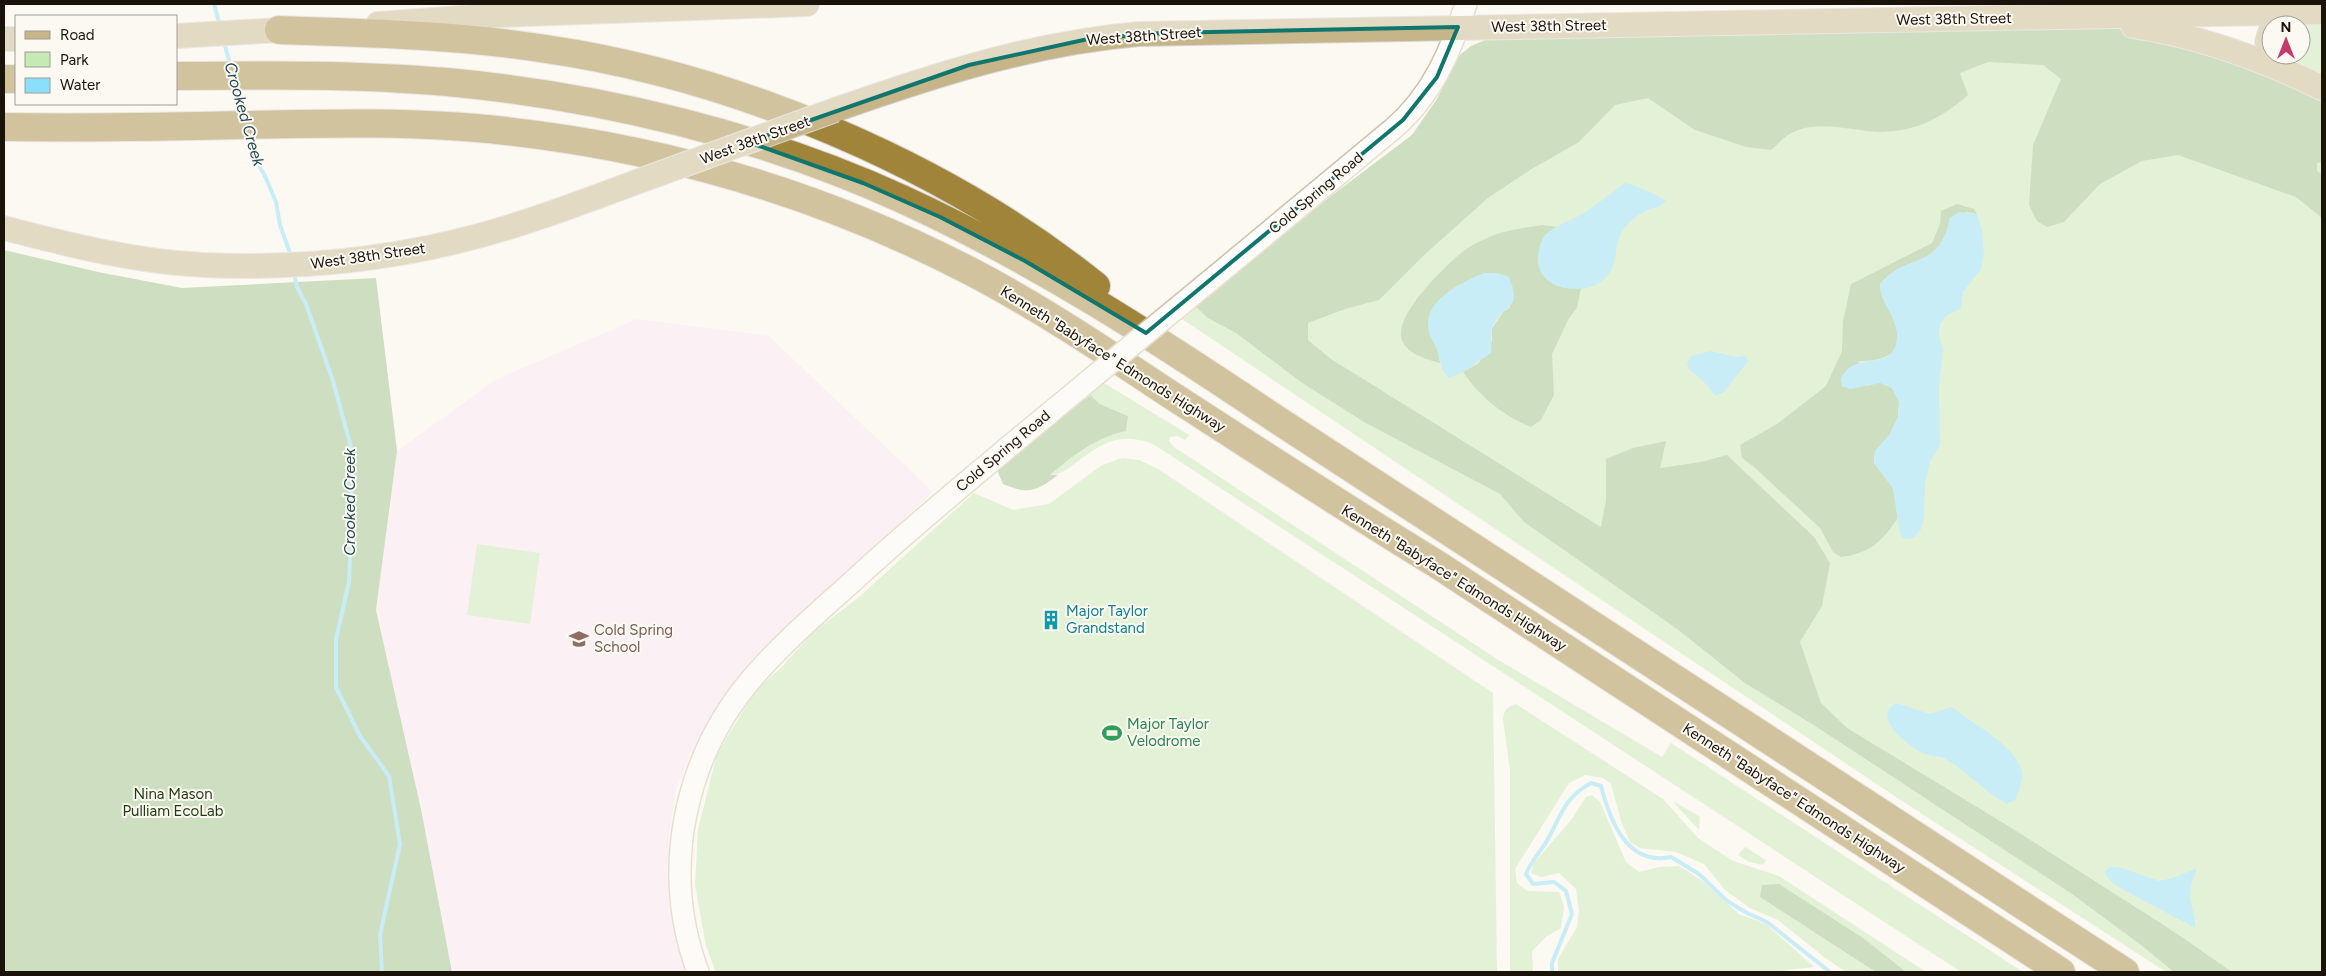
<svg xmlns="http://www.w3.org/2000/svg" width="2326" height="976" viewBox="0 0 2326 976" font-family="Figtree,sans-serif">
<rect width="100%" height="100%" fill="#fcf8f2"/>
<polygon fill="#fbe8f9" points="637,319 769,336 933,492 746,667 697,739 676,788 669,834 668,894 683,955 690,972 452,972 421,809 376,610 397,451 497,379"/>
<g fill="#c6eab6">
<polygon points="2322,22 2322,78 2284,60 2279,55 2301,55 2301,25 2289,25"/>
<polygon points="2083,28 2117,30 2322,97 2322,972 2166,972 1896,797 1182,319 1236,272 1330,197 1412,135 1437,99 1460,55 1471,46"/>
<path d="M1104,383L1189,435L1185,440L1177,436L1170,437L1169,441L1174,447L1497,659L1662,757L1671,743L2023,972H1961L1153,444C1120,432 1103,442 1077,462C1067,469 1060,475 1049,476C1073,456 1095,438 1126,431L1128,416L1100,404L1090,395Z"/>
<polygon points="1122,458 1139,460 1158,469 1493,693 1497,972 716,972 706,946 695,885 698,829 717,754 755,691 781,668 811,634 859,597 974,493 1013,510 1049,504 1102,465"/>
<polygon points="477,544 540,553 530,624 467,615"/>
<path d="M1516,704L1663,799L1698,838L1733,861L1779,876L1926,972H1846L1824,957L1778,920L1750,908L1725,890L1704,864L1676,852L1640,848L1630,842L1622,824L1611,784L1603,778L1585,775L1569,783L1515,869L1517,883L1527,891L1559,892L1564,907L1561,928L1547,936L1532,951L1533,972H1510V771L1503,719C1504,710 1507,707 1516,704Z"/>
<polygon points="1592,795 1600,802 1626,862 1639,872 1659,867 1679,866 1701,880 1739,914 1766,924 1814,967 1772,972 1558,972 1558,959 1577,927 1579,910 1576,889 1559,873 1541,877 1531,873 1534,863 1572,819 1586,797"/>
<polygon points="1675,802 1700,817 1699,830 1674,803"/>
<polygon points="1745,847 1766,860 1763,865 1749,862 1738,855"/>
</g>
<g fill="#98c085">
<path d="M1977,27C2047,28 2125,21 2192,43C2236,57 2280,79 2322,97V162L2317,163V171L2322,174V218L2296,197L2178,155L2142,161L2100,184L2064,222L2047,227L2037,221L2029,205L2033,145L2061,79L2043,65L1988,62L1960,73L1968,95C1942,118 1915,132 1879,132C1849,131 1816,118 1788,135C1782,139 1777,145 1771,150L1746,147L1695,130L1648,98L1615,105L1579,142L1530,170L1488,198L1423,256L1379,300L1345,309L1308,323V340L1331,359L1601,527L1606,500V459L1633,448L1666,441L1660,468L1701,462L1727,455L1814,537L1830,563L1822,606L1800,642L1821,703L1847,728L2010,827L2176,933L2232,972H2174L2141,945L2072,894L1812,724L1745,683L1677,629L1524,522L1500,494L1364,422L1301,382L1236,333L1208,318L1196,307L1330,197L1412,135L1437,99L1460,55L1471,46L1490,38Z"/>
<path d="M1957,204L1974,209L1977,214L1967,212L1950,218C1939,272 1908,251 1880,284C1881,303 1890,307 1895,324C1905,355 1884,361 1859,361L1867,386L1880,382L1892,388L1899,402L1898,417L1890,434L1875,452L1874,463L1893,488L1898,518C1881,542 1871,553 1841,557L1833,552L1820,528L1754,467L1742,458L1740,445L1777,424L1826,386L1842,351L1843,321L1851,284L1932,243L1940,224L1941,211Z"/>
<path d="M1542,225L1558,227L1545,235L1547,280L1563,287L1581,288L1577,308L1569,318L1552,354L1554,395L1541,420L1531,427C1502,415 1481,398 1463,372L1479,363L1492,341V329L1503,312L1511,307L1458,285L1433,307L1430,335L1437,348L1440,363C1426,359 1403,353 1401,336C1398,312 1443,268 1460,254C1467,248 1478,242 1487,238C1504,230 1524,228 1542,225Z"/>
<polygon points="4,250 98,272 182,288 376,278 397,451 376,610 421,809 452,972 4,972"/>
<path d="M1090,395L1100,404L1128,416L1126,431C1095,438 1074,455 1050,475H1058C1037,491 1029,495 1003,484L997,470Z"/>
<polygon points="1779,884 1863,938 1906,972 1876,972 1760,897 1762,885"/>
</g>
<g fill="#8ae0fc">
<path d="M1625,183C1631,183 1662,197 1666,201C1660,208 1654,207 1646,211C1637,215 1629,222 1623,230C1613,245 1619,270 1601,282C1579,296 1536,289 1538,257C1538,250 1541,241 1545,235C1554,226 1571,221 1582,214C1597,205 1611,193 1625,183Z"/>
<path d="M1959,212L1977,214L1982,229L1984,254L1981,269L1963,292L1961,308L1946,316L1940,324L1939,335L1943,350L1939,385L1940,445L1930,462L1925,484L1924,517L1921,529L1914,538L1904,539L1900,534L1893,488L1874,463L1875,451L1890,434L1898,417L1899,402L1892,388L1880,383L1850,389L1842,386L1841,379C1854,348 1894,375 1897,338C1899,317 1881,307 1880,284C1908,251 1939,272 1950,218Z"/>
<path d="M1484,273H1496L1508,276C1526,313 1499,303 1492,330C1490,336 1492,346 1491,353L1463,372L1449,378C1439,370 1441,357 1436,347C1435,343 1432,340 1431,337C1417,303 1460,283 1484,273Z"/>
<polygon points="1711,351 1736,357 1745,356 1748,361 1723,393 1715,396 1706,384 1689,369 1687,364 1691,356"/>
<path d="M1896,703L1930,714L1952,707C1971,723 2019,747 2022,773C2023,782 2018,792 2015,800L2007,804C1984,792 1967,771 1944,758C1939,756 1931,756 1925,754C1910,748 1870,717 1896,703Z"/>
<path d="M2110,867H2119L2159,881L2173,878L2197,868C2194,877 2190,886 2190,896C2191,907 2196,917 2195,928L2115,885L2107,877L2105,871Z"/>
</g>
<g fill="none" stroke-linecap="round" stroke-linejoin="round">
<g stroke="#8ae0fc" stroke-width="4">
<polyline points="214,4 220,26"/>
<polyline points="224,42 230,64"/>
<polyline points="235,86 243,115"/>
<polyline points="248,134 254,157 265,176 276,202 280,225 291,256"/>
<polyline points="294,273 297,287 306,304 333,381 351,447 352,516 349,582 336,639 336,687 360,736 389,776 400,844 380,935 382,972"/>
<path d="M1552,972V963L1572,914L1566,891L1554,882L1533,884L1526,874C1531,862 1538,854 1545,844C1561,818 1562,799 1591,783L1601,786C1610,821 1627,866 1671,857L1699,874L1727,901L1747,913L1767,922L1830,972"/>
</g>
<defs>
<g id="secondary">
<path d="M1229,265L1394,128C1432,95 1451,51 1466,4"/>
<path d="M698,972C660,870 684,756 755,675C788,637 827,605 864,571C930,511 1000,454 1069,397"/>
</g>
<g id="primary">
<polyline points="378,24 501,15 807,4"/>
<path d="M2133,26C2200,36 2262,59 2322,88"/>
<polyline points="2271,29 2267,42 2271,53"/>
<polyline points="176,36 297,29"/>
<polyline points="4,39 16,39"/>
<path d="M835,110C935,75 1033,43 1139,34L2322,12"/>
<path d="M4,228C69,245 137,262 204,265C296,269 389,260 478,236C534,221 588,200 642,180"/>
</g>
<g id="highway">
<path d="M279,30C368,33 457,35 546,49C737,77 946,165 1096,286"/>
<path d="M176,76C267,75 357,74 447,82C600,96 762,135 902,199C1033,259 1154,337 1273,417L2125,972"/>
<polyline points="4,79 16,79"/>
<path d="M4,127C84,128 164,127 244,125C331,123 419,121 506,131C669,149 825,196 970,271C1039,307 1103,350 1168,393C1256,450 1345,508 1435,563L2061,972"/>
</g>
</defs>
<use href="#secondary" stroke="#d3c0a5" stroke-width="24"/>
<use href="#primary" stroke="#d6d5d3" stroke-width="26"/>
<use href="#highway" stroke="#d6d5d3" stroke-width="30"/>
<use href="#secondary" stroke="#fff" stroke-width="21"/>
<use href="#primary" stroke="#c6b589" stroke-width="24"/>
<use href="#highway" stroke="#a0843a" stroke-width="28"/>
<defs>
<polyline id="secondary-bridge" points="1069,397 1229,265"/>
<polyline id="primary-bridge" points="642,180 835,110"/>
</defs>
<use href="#secondary-bridge" stroke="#d3c0a5" stroke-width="24" stroke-linecap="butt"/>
<use href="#primary-bridge" stroke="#d6d5d3" stroke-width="26" stroke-linecap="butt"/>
<use href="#secondary-bridge" stroke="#fff" stroke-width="21"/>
<use href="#primary-bridge" stroke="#c6b589" stroke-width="24"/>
</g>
<path d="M0 0H2326V976H0ZM1458,27L1437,77L1403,120L1146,333L1025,261L940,217L863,183L748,142L969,65L1088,39L1162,33Z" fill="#fcf8f2" fill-opacity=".55" fill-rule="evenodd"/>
<path fill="none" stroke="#0f766e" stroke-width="4" stroke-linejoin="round" d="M1458,27L1437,77L1403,120L1146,333L1025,261L940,217L863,183L748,142L969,65L1088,39L1162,33Z"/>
<defs>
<symbol id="building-bare" viewBox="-9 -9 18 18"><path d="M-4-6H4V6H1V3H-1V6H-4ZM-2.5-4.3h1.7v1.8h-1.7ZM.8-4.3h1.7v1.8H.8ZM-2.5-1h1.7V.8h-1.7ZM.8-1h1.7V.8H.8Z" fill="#0f9aa8" stroke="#fcf8f2" stroke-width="2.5" paint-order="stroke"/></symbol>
<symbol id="school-bare" viewBox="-9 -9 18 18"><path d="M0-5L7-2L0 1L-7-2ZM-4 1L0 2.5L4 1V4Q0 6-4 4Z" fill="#8d6e63" stroke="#fcf8f2" stroke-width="2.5" paint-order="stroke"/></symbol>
<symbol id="stadium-bare" viewBox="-9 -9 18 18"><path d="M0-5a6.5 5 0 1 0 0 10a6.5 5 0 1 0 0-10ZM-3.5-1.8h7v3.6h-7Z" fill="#2e9e5b" stroke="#fcf8f2" stroke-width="2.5" paint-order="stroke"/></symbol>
</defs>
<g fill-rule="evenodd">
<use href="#building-bare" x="1037" y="606" width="28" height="28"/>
<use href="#school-bare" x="565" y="625" width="28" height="28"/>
<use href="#stadium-bare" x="1098" y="719" width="28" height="28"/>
</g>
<g text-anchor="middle" stroke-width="4" stroke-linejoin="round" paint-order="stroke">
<g font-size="15" fill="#1a1309" stroke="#fcf8f2">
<text transform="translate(1954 19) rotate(-1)" y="5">West 38th Street</text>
<text transform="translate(1549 26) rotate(-1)" y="5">West 38th Street</text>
<text transform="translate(1144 36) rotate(-4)" y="5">West 38th Street</text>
<text transform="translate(755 140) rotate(-20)" y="5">West 38th Street</text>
<text transform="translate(1316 193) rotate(-40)" y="5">Cold Spring Road</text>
<text transform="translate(368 256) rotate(-8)" y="5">West 38th Street</text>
<text transform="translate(1113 359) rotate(32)" y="5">Kenneth "Babyface" Edmonds Highway</text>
<text transform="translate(1003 451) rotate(-40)" y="5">Cold Spring Road</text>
<text transform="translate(1454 578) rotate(32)" y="5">Kenneth "Babyface" Edmonds Highway</text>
<text transform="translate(1794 798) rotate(33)" y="5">Kenneth "Babyface" Edmonds Highway</text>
</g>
<g font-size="15" fill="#0d838f" stroke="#fcf8f2" text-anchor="start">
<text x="1066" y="616">Major Taylor<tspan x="1066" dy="17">Grandstand</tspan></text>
</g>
<g font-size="15" fill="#785e54" stroke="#fcf8f2" text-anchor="start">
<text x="594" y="635">Cold Spring<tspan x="594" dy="17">School</tspan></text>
</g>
<g font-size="15" fill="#27864d" stroke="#fcf8f2" text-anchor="start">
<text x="1127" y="729">Major Taylor<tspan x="1127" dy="17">Velodrome</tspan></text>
</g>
<g font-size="15" fill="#1f3910" stroke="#fcf8f2">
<text x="173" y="799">Nina Mason<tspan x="173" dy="17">Pulliam EcoLab</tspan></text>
</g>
<g font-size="16" font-style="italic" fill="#204853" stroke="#fcf8f2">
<text transform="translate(245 114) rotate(74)" y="6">Crooked Creek</text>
<text transform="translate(349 502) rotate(-90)" y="6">Crooked Creek</text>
</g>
</g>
<rect width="2326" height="976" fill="none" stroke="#1a1309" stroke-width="10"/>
<rect x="15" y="15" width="162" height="90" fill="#fcf8f2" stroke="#a29c95"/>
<rect x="25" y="31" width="25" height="8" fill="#c6b589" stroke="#a29c95"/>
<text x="60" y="40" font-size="15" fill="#1a1309">Road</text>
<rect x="25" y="52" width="25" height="15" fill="#c6eab6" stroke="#a29c95"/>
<text x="60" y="65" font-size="15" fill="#1a1309">Park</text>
<rect x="25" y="78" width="25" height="15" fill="#8ae0fc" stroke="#a29c95"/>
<text x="60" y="90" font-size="15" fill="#1a1309">Water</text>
<g transform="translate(2286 40)"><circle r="24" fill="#fcf8f2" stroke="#a29c95"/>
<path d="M0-4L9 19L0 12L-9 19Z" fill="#c4396c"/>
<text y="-8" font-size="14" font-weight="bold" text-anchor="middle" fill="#1a1309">N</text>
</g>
</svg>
